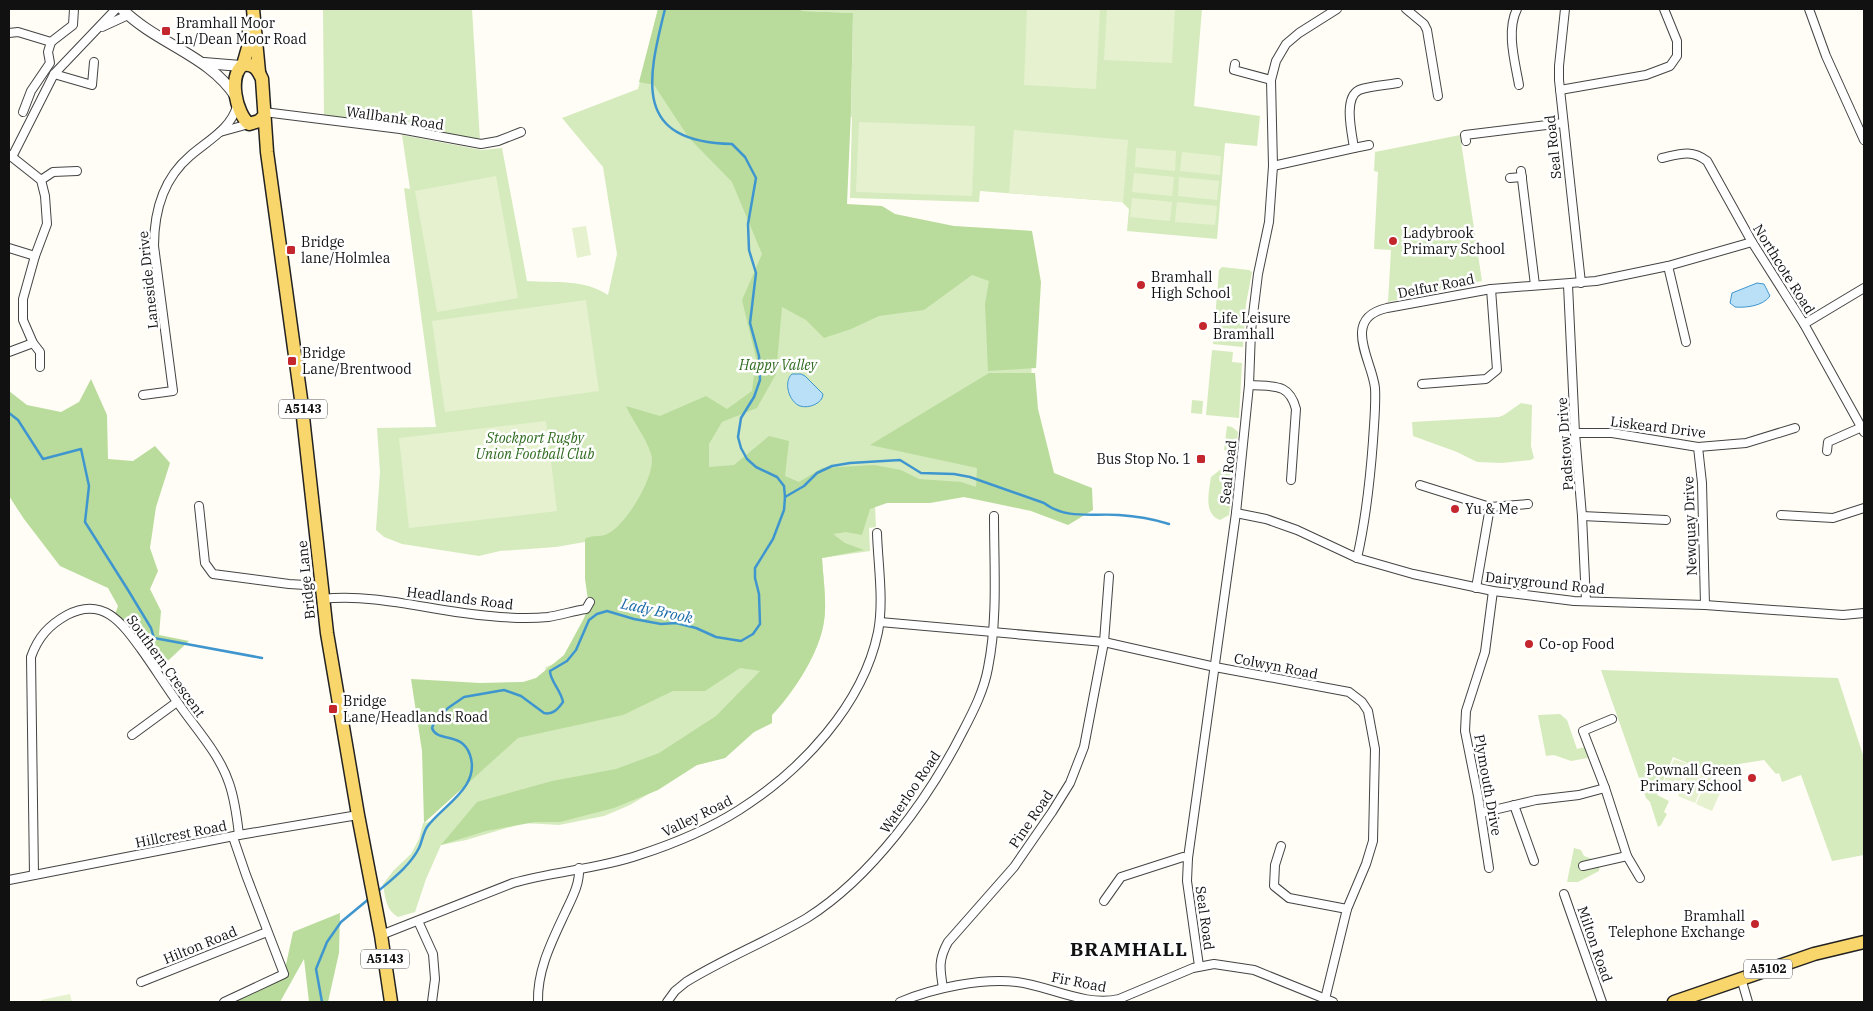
<svg xmlns="http://www.w3.org/2000/svg" width="1873" height="1011" viewBox="0 0 1873 1011" font-family="'IBM Plex Serif',serif">
<rect width="100%" height="100%" fill="#fffdf5"/>
<g fill="#d5ebbd">
<polygon points="323,9 472,9 480,140 324,116"/>
<path d="M658,9L818,218L1032,231L1031,506L874,485L876,527L869,528L870,551L822,558C823,577 827,602 824,621C820,652 794,692 772,715V723L754,732L725,758L697,765L630,805L604,816L559,825L524,823L466,840L441,845L426,879L415,912L398,917C386,910 385,897 383,884L394,870L411,854L419,839L423,823L429,822L460,793L526,696L544,673L546,667L563,660L590,608L585,542L556,547L500,551L479,556L402,544L384,537L376,530L380,472L377,428L436,427L404,188L410,189L402,135L482,150L502,148L527,281C554,283 585,279 608,295L617,254L603,167L562,118L638,89Z"/>
<polygon points="798,9 1202,9 1194,106 1260,116 1257,146 1225,143 1217,239 1127,231 1129,209 1122,202 980,191 979,202 850,198 852,117 851,117 853,13 803,11"/>
<polygon points="1460,135 1482,281 1388,302 1391,250 1374,249 1378,172 1374,171 1375,152"/>
<polygon points="1222,267 1249,270 1252,272 1246,304 1243,347 1213,344 1219,270"/>
<polygon points="1212,350 1233,352 1232,362 1242,363 1239,418 1206,415"/>
<polygon points="1192,400 1203,401 1202,414 1191,413"/>
<polygon points="1521,403 1532,405 1531,446 1534,458 1531,460 1502,463 1477,462 1457,452 1413,436 1412,422 1499,417 1504,415"/>
<polygon points="1227,426 1232,427 1238,432 1236,452 1224,450"/>
<path d="M1225,466L1232,470L1234,473L1229,515L1220,520C1203,514 1209,491 1211,477Z"/>
<polygon points="1601,670 1838,678 1864,758 1864,855 1832,861 1801,775 1782,782 1779,773 1776,774 1764,760 1739,764 1735,775 1719,768 1716,775 1673,757 1657,795 1669,801 1664,812 1667,814 1661,825 1658,827 1650,802 1646,798"/>
<polygon points="1560,714 1567,720 1577,749 1589,746 1593,757 1571,761 1554,755 1546,756 1538,715"/>
<polygon points="1574,848 1581,850 1584,856 1600,862 1599,871 1578,882 1567,882"/>
</g>
<g fill="#b9dc9c">
<path d="M658,9H798L803,11L853,13L851,111L847,204L882,206L895,214L954,226L1032,231L1041,282L1036,368L988,371L985,304L989,281L972,275L924,310L879,316L851,329L824,338L806,320L782,307L776,374L757,408L722,422L709,444V467L734,465L769,436L789,441L785,476L799,482L822,468L874,465L901,470L919,479L961,482L976,487L977,468L870,445L989,373H1035L1038,409L1054,473L1092,488L1093,510L1068,525L1031,511L964,497L930,503H887L870,509L862,535L846,532L833,534L845,543L864,550L822,558C823,577 827,602 824,621C820,652 794,692 772,715V723L754,732L725,758L697,765L658,790L614,808L560,822H535L486,831L441,845L477,802L552,781L616,769L659,753L716,716L760,671L740,668L705,691H673L623,715L518,738L424,823L422,751L411,679L480,683L523,682L536,678L564,655L583,620L589,607L585,579V539C593,534 599,538 607,534C625,527 658,473 651,454C646,437 633,422 626,406L660,416L706,396L727,409L752,391L756,358L742,300L762,254L732,182L689,138L654,85L639,82Z"/>
<polygon points="91,379 107,415 108,459 133,461 155,446 170,463 156,507 150,548 158,571 150,589 161,611 159,635 189,641 157,671 114,617 118,606 108,588 60,566 24,519 9,496 9,391 27,405 61,412 79,402"/>
<polygon points="340,913 339,953 328,1002 309,1002 304,959 280,1002 224,1002 284,974 293,932"/>
</g>
<g fill="#e6f2cf">
<polygon points="1027,9 1100,9 1096,89 1024,85"/>
<polygon points="1107,9 1175,9 1172,63 1104,60"/>
<polygon points="859,122 975,126 972,196 856,192"/>
<polygon points="1014,130 1128,140 1123,202 1009,193"/>
<polygon points="1136,148 1176,151 1175,171 1135,167"/>
<polygon points="1182,152 1221,156 1220,175 1180,171"/>
<polygon points="1134,173 1174,177 1172,196 1132,192"/>
<polygon points="496,176 518,298 437,312 415,191"/>
<polygon points="1179,177 1219,181 1217,200 1178,196"/>
<polygon points="1132,198 1172,202 1170,221 1130,217"/>
<polygon points="1177,202 1217,206 1215,225 1175,222"/>
<polygon points="586,226 591,255 577,258 572,228"/>
<polygon points="586,300 599,391 445,412 432,321"/>
<polygon points="546,421 557,511 409,528 399,438"/>
<polygon points="1674,759 1688,764 1677,789 1663,783"/>
<polygon points="1691,767 1707,775 1695,803 1678,796"/>
<polygon points="1709,775 1725,782 1712,811 1696,804"/>
<polygon points="70,994 72,1002 42,1002 41,1000"/>
</g>
<g fill="#b9e0f7" stroke="#3f96cf">
<path d="M1757,283L1764,284L1770,296C1763,306 1746,308 1735,307L1730,303L1732,293Z"/>
<path d="M792,374H801L805,376L823,394C823,403 809,409 800,406C789,402 783,382 792,374Z"/>
</g>
<g fill="none" stroke-linecap="round" stroke-linejoin="round">
<g stroke="#3f96cf" stroke-width="2.5">
<polyline points="9,413 18,420 43,459 81,449 89,486 85,522 128,590 151,628 154,638 262,658"/>
<path d="M785,497L804,486L817,473L832,466L850,463L900,460L921,473L954,474L970,477L1044,503C1066,520 1094,513 1119,515C1136,516 1153,519 1169,524"/>
<path d="M376,893C391,880 410,866 419,848C422,842 423,833 427,827C443,805 481,787 470,755C462,731 437,743 432,728L434,723L448,708L464,697L504,690L521,696L544,713C553,715 558,709 563,702C561,690 550,681 550,671L567,661L576,650L589,620L597,614L607,611L634,619L661,624L676,623L696,628L716,637L741,641L753,634L760,624L759,594L755,578V568L773,539L784,510L785,497L784,486L777,477L756,467L747,459L741,448L738,437L741,418L754,397L760,380L759,356L750,323L756,273L749,250L748,224L756,178L745,157L732,144C633,142 647,81 665,9"/>
<polyline points="322,1002 316,969 327,942 341,922 370,898"/>
</g>
<defs>
<g id="minor">
<polyline points="1406,9 1424,24 1427,30 1438,96"/>
<path d="M1517,9C1506,31 1515,62 1519,85"/>
<polyline points="1565,9 1559,66 1559,80 1581,283"/>
<polyline points="1809,9 1826,56 1864,140"/>
<polyline points="102,27 128,15"/>
<polyline points="9,33 18,32 51,42 73,25 74,9"/>
<polyline points="1235,64 1234,70 1271,80"/>
<polyline points="54,74 92,85 94,62"/>
<polyline points="1560,90 1646,75 1670,66 1677,56 1677,41 1664,9"/>
<polyline points="23,112 31,91 50,63 48,52 51,42"/>
<polyline points="264,112 400,129 481,144 498,141 521,132"/>
<polyline points="220,132 249,124"/>
<polyline points="1466,141 1465,135 1563,123"/>
<polyline points="1354,148 1369,145"/>
<polyline points="9,155 12,157 54,74 116,9"/>
<polyline points="12,157 41,180 45,196 47,224 35,256 23,299 23,320 33,343 40,352 40,367"/>
<path d="M1662,158C1680,154 1691,149 1707,161L1752,242L1804,324L1864,432"/>
<path d="M1273,166L1354,148C1352,133 1343,98 1359,90C1369,86 1387,85 1398,83"/>
<polyline points="1521,171 1535,285"/>
<polyline points="1510,178 1522,177"/>
<polyline points="41,180 53,172 77,171"/>
<polyline points="9,248 35,256"/>
<polyline points="1668,266 1686,342"/>
<polyline points="1568,285 1575,433 1582,516 1586,601"/>
<polyline points="1804,324 1864,288"/>
<polyline points="9,352 33,343"/>
<polyline points="1422,384 1486,379 1497,370 1491,289"/>
<path d="M1249,385C1273,387 1289,382 1296,409L1291,480"/>
<path d="M143,395L173,391L154,246C154,211 163,179 190,156C207,141 231,129 237,106"/>
<polyline points="1575,433 1612,433 1698,447 1746,443 1795,428"/>
<polyline points="1698,447 1702,483 1705,605"/>
<polyline points="1827,451 1828,442 1862,427"/>
<polyline points="1420,485 1490,507 1528,504"/>
<polyline points="199,506 205,563 213,574 289,584 321,586"/>
<polyline points="1236,513 1266,519 1297,530 1357,558 1413,574 1493,591 1574,601 1705,605 1843,615 1864,613"/>
<polyline points="1781,515 1833,518 1864,508"/>
<polyline points="1582,516 1666,520"/>
<path d="M1357,558C1366,519 1370,481 1373,441C1374,424 1376,405 1375,388C1373,370 1361,350 1362,332C1363,317 1374,311 1387,308L1491,289L1596,281L1668,266L1752,242"/>
<polyline points="1476,588 1490,507"/>
<path d="M322,599C379,593 434,612 490,616C509,618 529,619 548,617C561,615 573,611 586,609L590,602"/>
<polyline points="880,622 1104,642 1215,667 1349,692 1362,702 1368,711 1370,722 1375,749 1373,841 1366,864 1347,909 1325,999"/>
<polyline points="132,735 177,702"/>
<polyline points="1605,788 1627,856 1640,878"/>
<polyline points="1514,805 1534,861"/>
<polyline points="1481,813 1536,800 1579,795 1605,788 1583,731 1612,719"/>
<polyline points="1281,846 1275,865 1274,886 1289,898 1347,909"/>
<polyline points="1583,866 1627,856"/>
<polyline points="1489,868 1478,796 1465,731 1466,711 1485,652 1493,591"/>
<path d="M34,875L31,657C38,637 49,625 67,615C103,596 122,623 141,649C154,667 165,685 178,703C195,728 219,753 229,783C235,800 237,817 239,835"/>
<polyline points="9,880 239,835 358,815"/>
<polyline points="1564,894 1602,1002"/>
<polyline points="1104,901 1121,877 1183,857 1188,858"/>
<polyline points="418,921 433,954 435,979 432,1002"/>
<path d="M381,935L513,883C555,871 598,869 639,855C673,844 709,829 739,810C801,771 863,705 878,632C884,600 878,565 877,533"/>
<polyline points="1199,966 1187,881 1188,858 1236,513 1249,385 1251,331 1258,274 1269,222 1273,166 1271,80 1276,61 1286,44 1299,33 1337,9"/>
<polyline points="1741,978 1748,1002"/>
<polyline points="141,982 267,932"/>
<path d="M943,988C940,969 938,960 948,942L1014,867L1052,812L1070,783L1084,747L1104,642L1109,576"/>
<polyline points="224,1002 284,974 246,875 233,837"/>
<path d="M538,1002C537,970 552,941 565,913C572,898 580,884 579,868"/>
<path d="M667,1002L675,991L686,982C725,958 768,941 807,918C872,877 929,798 963,731C974,710 984,690 988,668C998,618 994,567 994,516"/>
<path d="M900,1002C933,988 981,978 1017,982C1050,986 1085,1007 1119,999L1193,968L1214,964L1254,970L1333,1002"/>
</g>
<g id="tertiary">
<path d="M122,9C157,44 209,55 236,97"/>
<polyline points="204,63 241,66"/>
</g>
<g id="primary">
<polyline points="253,9 259,72"/>
<polyline points="243,65 249,44 249,31"/>
<path d="M263,117L259,121L249,124C236,113 228,76 243,65C254,63 258,70 262,79L267,152L301,399L327,633L358,815L381,935L391,1002"/>
<polyline points="1674,1002 1814,954 1864,942"/>
</g>
</defs>
<use href="#minor" stroke="#444" stroke-width="10"/>
<use href="#tertiary" stroke="#444" stroke-width="12"/>
<use href="#primary" stroke="#222" stroke-width="15"/>
<use href="#minor" stroke="#fff" stroke-width="8"/>
<use href="#tertiary" stroke="#fff" stroke-width="10"/>
<use href="#primary" stroke="#f9d66b" stroke-width="12"/>
</g>
<g fill="#c4262e" stroke="#fff" stroke-width="2">
<rect x="161" y="26" width="10" height="10" rx="2.5"/>
<circle cx="1393" cy="241" r="5"/>
<rect x="286" y="245" width="10" height="10" rx="2.5"/>
<circle cx="1141" cy="285" r="5"/>
<circle cx="1203" cy="326" r="5"/>
<rect x="287" y="356" width="10" height="10" rx="2.5"/>
<rect x="1196" y="454" width="10" height="10" rx="2.5"/>
<circle cx="1455" cy="509" r="5"/>
<circle cx="1529" cy="644" r="5"/>
<rect x="328" y="704" width="10" height="10" rx="2.5"/>
<circle cx="1752" cy="778" r="5"/>
<circle cx="1755" cy="924" r="5"/>
</g>
<g text-anchor="middle" stroke-width="5" stroke-linejoin="round" paint-order="stroke">
<g fill="#fff" stroke="#585858" stroke-width="1">
<rect x="279" y="399.5" width="48" height="19" rx="4"/>
<rect x="361" y="949.5" width="48" height="19" rx="4"/>
<rect x="1744" y="959.5" width="48" height="19" rx="4"/>
</g>
<g font-size="12" font-weight="bold" fill="#111">
<text x="303" y="413">A5143</text>
<text x="385" y="963">A5143</text>
<text x="1768" y="973">A5102</text>
</g>
<g font-size="14" fill="#111" stroke="#fff" text-anchor="start">
<text x="176" y="28">Bramhall Moor<tspan x="176" dy="16">Ln/Dean Moor Road</tspan></text>
<text x="1403" y="238">Ladybrook<tspan x="1403" dy="16">Primary School</tspan></text>
<text x="301" y="247">Bridge<tspan x="301" dy="16">lane/Holmlea</tspan></text>
<text x="1151" y="282">Bramhall<tspan x="1151" dy="16">High School</tspan></text>
<text x="1213" y="323">Life Leisure<tspan x="1213" dy="16">Bramhall</tspan></text>
<text x="302" y="358">Bridge<tspan x="302" dy="16">Lane/Brentwood</tspan></text>
<text x="1191" y="464" text-anchor="end">Bus Stop No. 1</text>
<text x="1465" y="514">Yu &amp; Me</text>
<text x="1539" y="649">Co-op Food</text>
<text x="343" y="706">Bridge<tspan x="343" dy="16">Lane/Headlands Road</tspan></text>
<text x="1742" y="775" text-anchor="end">Pownall Green<tspan x="1742" dy="16">Primary School</tspan></text>
<text x="1745" y="921" text-anchor="end">Bramhall<tspan x="1745" dy="16">Telephone Exchange</tspan></text>
</g>
<g font-size="14" fill="#111" stroke="#fff">
<text transform="translate(395 118) rotate(8)" y="5">Wallbank Road</text>
<text transform="translate(1553 147) rotate(-96)" y="5">Seal Road</text>
<text transform="translate(1784 269) rotate(58)" y="5">Northcote Road</text>
<text transform="translate(148 280) rotate(-96)" y="5">Laneside Drive</text>
<text transform="translate(1436 286) rotate(-11)" y="5">Delfur Road</text>
<text transform="translate(1658 427) rotate(7)" y="5">Liskeard Drive</text>
<text transform="translate(1565 444) rotate(-94)" y="5">Padstow Drive</text>
<text transform="translate(1228 472) rotate(-84)" y="5">Seal Road</text>
<text transform="translate(1690 526) rotate(-92)" y="5">Newquay Drive</text>
<text transform="translate(306 580) rotate(-96)" y="5">Bridge Lane</text>
<text transform="translate(1545 583) rotate(6)" y="5">Dairyground Road</text>
<text transform="translate(460 598) rotate(7)" y="5">Headlands Road</text>
<text transform="translate(166 666) rotate(54)" y="5">Southern Crescent</text>
<text transform="translate(1276 666) rotate(11)" y="5">Colwyn Road</text>
<text transform="translate(1488 785) rotate(80)" y="5">Plymouth Drive</text>
<text transform="translate(910 792) rotate(-56)" y="5">Waterloo Road</text>
<text transform="translate(697 816) rotate(-26)" y="5">Valley Road</text>
<text transform="translate(1031 819) rotate(-56)" y="5">Pine Road</text>
<text transform="translate(181 834) rotate(-11)" y="5">Hillcrest Road</text>
<text transform="translate(1205 918) rotate(82)" y="5">Seal Road</text>
<text transform="translate(1595 944) rotate(71)" y="5">Milton Road</text>
<text transform="translate(200 945) rotate(-22)" y="5">Hilton Road</text>
<text transform="translate(1079 982) rotate(11)" y="5">Fir Road</text>
</g>
<g font-size="14" font-style="italic" fill="#2f6b1f" stroke="#fff">
<text x="778" y="370">Happy Valley</text>
<text x="535" y="443">Stockport Rugby<tspan x="535" dy="16">Union Football Club</tspan></text>
</g>
<g font-size="15" font-style="italic" fill="#1768a6" stroke="#fff">
<text transform="translate(657 611) rotate(12)" y="5">Lady Brook</text>
</g>
<g font-size="19" font-weight="bold" letter-spacing="1" fill="#111" stroke="#fff">
<text x="1129" y="956">BRAMHALL</text>
</g>
</g>
<rect width="1873" height="1011" fill="none" stroke="#111111" stroke-width="20"/>
</svg>
